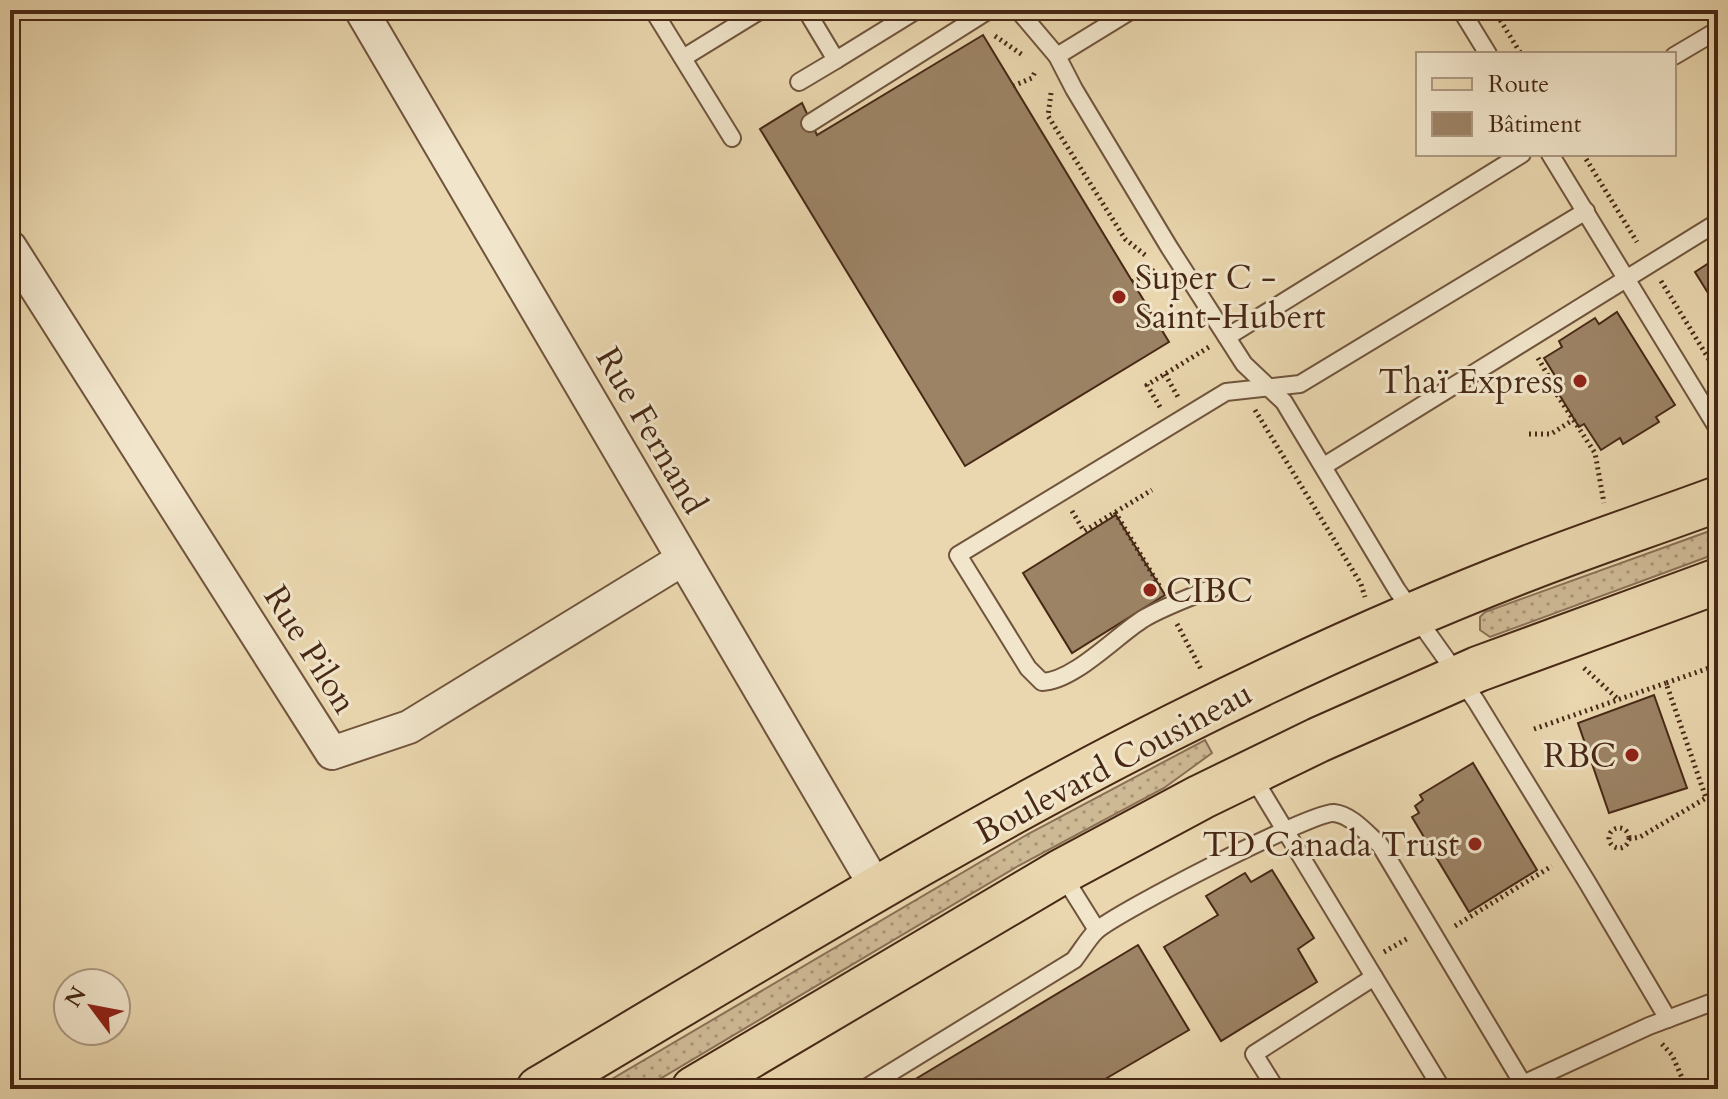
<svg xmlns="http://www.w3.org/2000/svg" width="1728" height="1099" viewBox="0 0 1728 1099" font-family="Cardo,serif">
<defs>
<pattern id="grass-dots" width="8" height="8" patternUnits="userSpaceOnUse" patternTransform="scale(2)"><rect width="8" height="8" fill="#ceb995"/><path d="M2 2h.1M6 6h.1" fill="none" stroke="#a99678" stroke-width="1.8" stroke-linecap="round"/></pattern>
</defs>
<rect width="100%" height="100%" fill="#ead7af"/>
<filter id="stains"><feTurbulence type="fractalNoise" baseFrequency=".0025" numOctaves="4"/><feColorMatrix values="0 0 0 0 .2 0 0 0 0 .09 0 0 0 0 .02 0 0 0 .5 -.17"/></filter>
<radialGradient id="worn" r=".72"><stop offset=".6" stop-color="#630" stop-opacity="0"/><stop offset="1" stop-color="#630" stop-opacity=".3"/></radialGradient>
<g fill="url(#grass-dots)" stroke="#8a7055" stroke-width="2">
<polygon points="1718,528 1718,553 1490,637 1480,630 1480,617 1485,612"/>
<polygon points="1205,740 1212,753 1164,788 1018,866 643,1089 595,1089 1028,834"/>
</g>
<g fill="#9c8365" stroke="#472815" stroke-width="2">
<polygon points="983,35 1169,342 965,466 760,129 802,103 817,135"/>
<polygon points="1718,257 1718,309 1695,272"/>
<polygon points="1617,312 1675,405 1656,417 1659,422 1623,444 1620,438 1601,450 1584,424 1579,427 1557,391 1562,387 1544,358 1562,347 1559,341 1595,318 1599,324"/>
<polygon points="1116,515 1165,595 1072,653 1023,573"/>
<polygon points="1654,695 1687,788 1609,813 1578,723"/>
<polygon points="1473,763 1537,870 1469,912 1412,817 1419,813 1415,806 1423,800 1420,795"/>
<polygon points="1272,870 1314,938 1298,949 1317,982 1221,1041 1164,947 1218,915 1206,896 1245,873 1251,882"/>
<polygon points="1138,945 1189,1030 1088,1089 899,1089"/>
</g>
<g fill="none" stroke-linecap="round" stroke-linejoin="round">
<defs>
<g id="lane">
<polyline points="653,10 732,138"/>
<polyline points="806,10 836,60 917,10"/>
<polyline points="1018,10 1057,56 1074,89 1169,247 1244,364 1284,402 1397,590 1476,701 1587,882 1668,1019"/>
<polyline points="1461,10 1488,54"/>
<polyline points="1057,56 1132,10"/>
<polyline points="1674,56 1718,30"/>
<polyline points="683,58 761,10"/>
<polyline points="799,82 836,60"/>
<polyline points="810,123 989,10"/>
<polyline points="1550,154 1718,429"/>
<polyline points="1227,337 1522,154"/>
<polyline points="1324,466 1718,222"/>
<path d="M1213,588C1189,598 1165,606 1143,619C1116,636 1074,681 1042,682L1028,668L958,555L1226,392L1300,384L1586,211"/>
<polyline points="1251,774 1442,1089"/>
<polyline points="1062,874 1097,930"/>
<path d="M864,1089L1074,960C1081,951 1088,939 1096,931C1117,912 1313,811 1334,813C1352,815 1367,834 1380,845L1523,1084"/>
<polyline points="1276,1089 1254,1054 1374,977"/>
<polyline points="1512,1089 1649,1026 1718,1000"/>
</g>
<g id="street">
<polyline points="361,10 877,889"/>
<polyline points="10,247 332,753 409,727 683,559"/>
</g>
<g id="primary">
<path d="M539,1089C749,965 956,836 1173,727C1290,668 1409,614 1531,567C1593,543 1656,522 1718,499"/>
<polyline points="694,1089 1061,872 1201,797 1318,740 1478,669 1718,581"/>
</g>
</defs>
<use href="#lane" stroke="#70543c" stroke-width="20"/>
<use href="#street" stroke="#70543c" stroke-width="36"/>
<use href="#primary" stroke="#472815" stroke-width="48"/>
<g stroke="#472815" stroke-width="5" stroke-dasharray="2 4" stroke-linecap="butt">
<polyline points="1494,10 1521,54"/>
<polyline points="995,36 1024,56"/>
<polyline points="1013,86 1032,78 1036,70"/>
<polyline points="1051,93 1048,116 1125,239 1145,255"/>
<polyline points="1583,154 1637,242"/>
<polyline points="1661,281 1718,374"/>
<polyline points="1132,282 1156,270"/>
<polyline points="1538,358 1554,386 1554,390 1595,453 1604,503"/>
<polyline points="1165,374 1178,397"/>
<polyline points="1160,407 1147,385 1209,347"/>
<polyline points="1255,410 1361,584 1365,597"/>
<polyline points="1529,434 1551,434 1573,420"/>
<polyline points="1072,511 1084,531 1152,490"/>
<polyline points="1115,512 1160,587"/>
<polyline points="1177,624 1202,671"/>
<polyline points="1584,668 1619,700"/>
<polyline points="1534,729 1666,683"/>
<polyline points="1710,796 1718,810"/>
<circle cx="1619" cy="838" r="10"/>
<polyline points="1629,839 1640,837 1706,798 1666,683 1709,668 1718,623"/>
<polyline points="1455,926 1552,866"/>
<polyline points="1384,952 1410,937"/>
<polyline points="1662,1044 1672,1055 1687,1089"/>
</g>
<use href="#lane" stroke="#f1e5cb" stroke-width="16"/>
<use href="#street" stroke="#f1e5cb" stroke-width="32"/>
<use href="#primary" stroke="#ead7af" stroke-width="44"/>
</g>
<g fill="#8f2418" stroke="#f1e5cb" stroke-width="3">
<circle cx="1119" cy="297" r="8"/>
<circle cx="1580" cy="381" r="8"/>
<circle cx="1150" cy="590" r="8"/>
<circle cx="1632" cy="755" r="8"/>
<circle cx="1475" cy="844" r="8"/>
</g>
<g text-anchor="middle" stroke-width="6" stroke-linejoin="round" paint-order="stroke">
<g font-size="34" fill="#472815" stroke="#f1e5cb" text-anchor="end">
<text x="1135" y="289" text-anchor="start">Super C -<tspan x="1135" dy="39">Saint-Hubert</tspan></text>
<text x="1564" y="393">Thaï Express</text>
<text x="1166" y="602" text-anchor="start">CIBC</text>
<text x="1616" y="767">RBC</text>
<text x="1459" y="856">TD Canada Trust</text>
</g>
<g font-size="34" fill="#472815" stroke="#f1e5cb">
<text transform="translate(652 430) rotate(60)" y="12">Rue Fernand</text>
<text transform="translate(311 649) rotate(58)" y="12">Rue Pilon</text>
<text transform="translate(1113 762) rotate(-28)" y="12">Boulevard Cousineau</text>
</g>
</g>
<rect width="1728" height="1099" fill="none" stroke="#ead7af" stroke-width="40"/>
<rect x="12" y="12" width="1704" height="1075" fill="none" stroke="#472815" stroke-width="4"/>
<rect x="20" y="20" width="1688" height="1059" fill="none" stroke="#472815" stroke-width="2"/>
<rect x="1416" y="52" width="260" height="104" fill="#f1e5cb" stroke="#ad9982" stroke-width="2"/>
<rect x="1432" y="78" width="40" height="12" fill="#ead7af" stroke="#ad9982" stroke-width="2"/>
<text x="1488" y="92" font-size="24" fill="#472815">Route</text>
<rect x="1432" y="112" width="40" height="24" fill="#9c8365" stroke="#ad9982" stroke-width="2"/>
<text x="1488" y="132" font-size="24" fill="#472815">Bâtiment</text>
<g transform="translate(92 1007) rotate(302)"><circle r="38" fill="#f1e5cb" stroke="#ad9982" stroke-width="2"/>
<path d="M0-6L14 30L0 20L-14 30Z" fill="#8f2418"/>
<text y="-12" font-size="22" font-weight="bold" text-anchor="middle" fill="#472815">N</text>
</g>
<rect width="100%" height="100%" filter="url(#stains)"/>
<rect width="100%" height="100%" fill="url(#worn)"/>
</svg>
